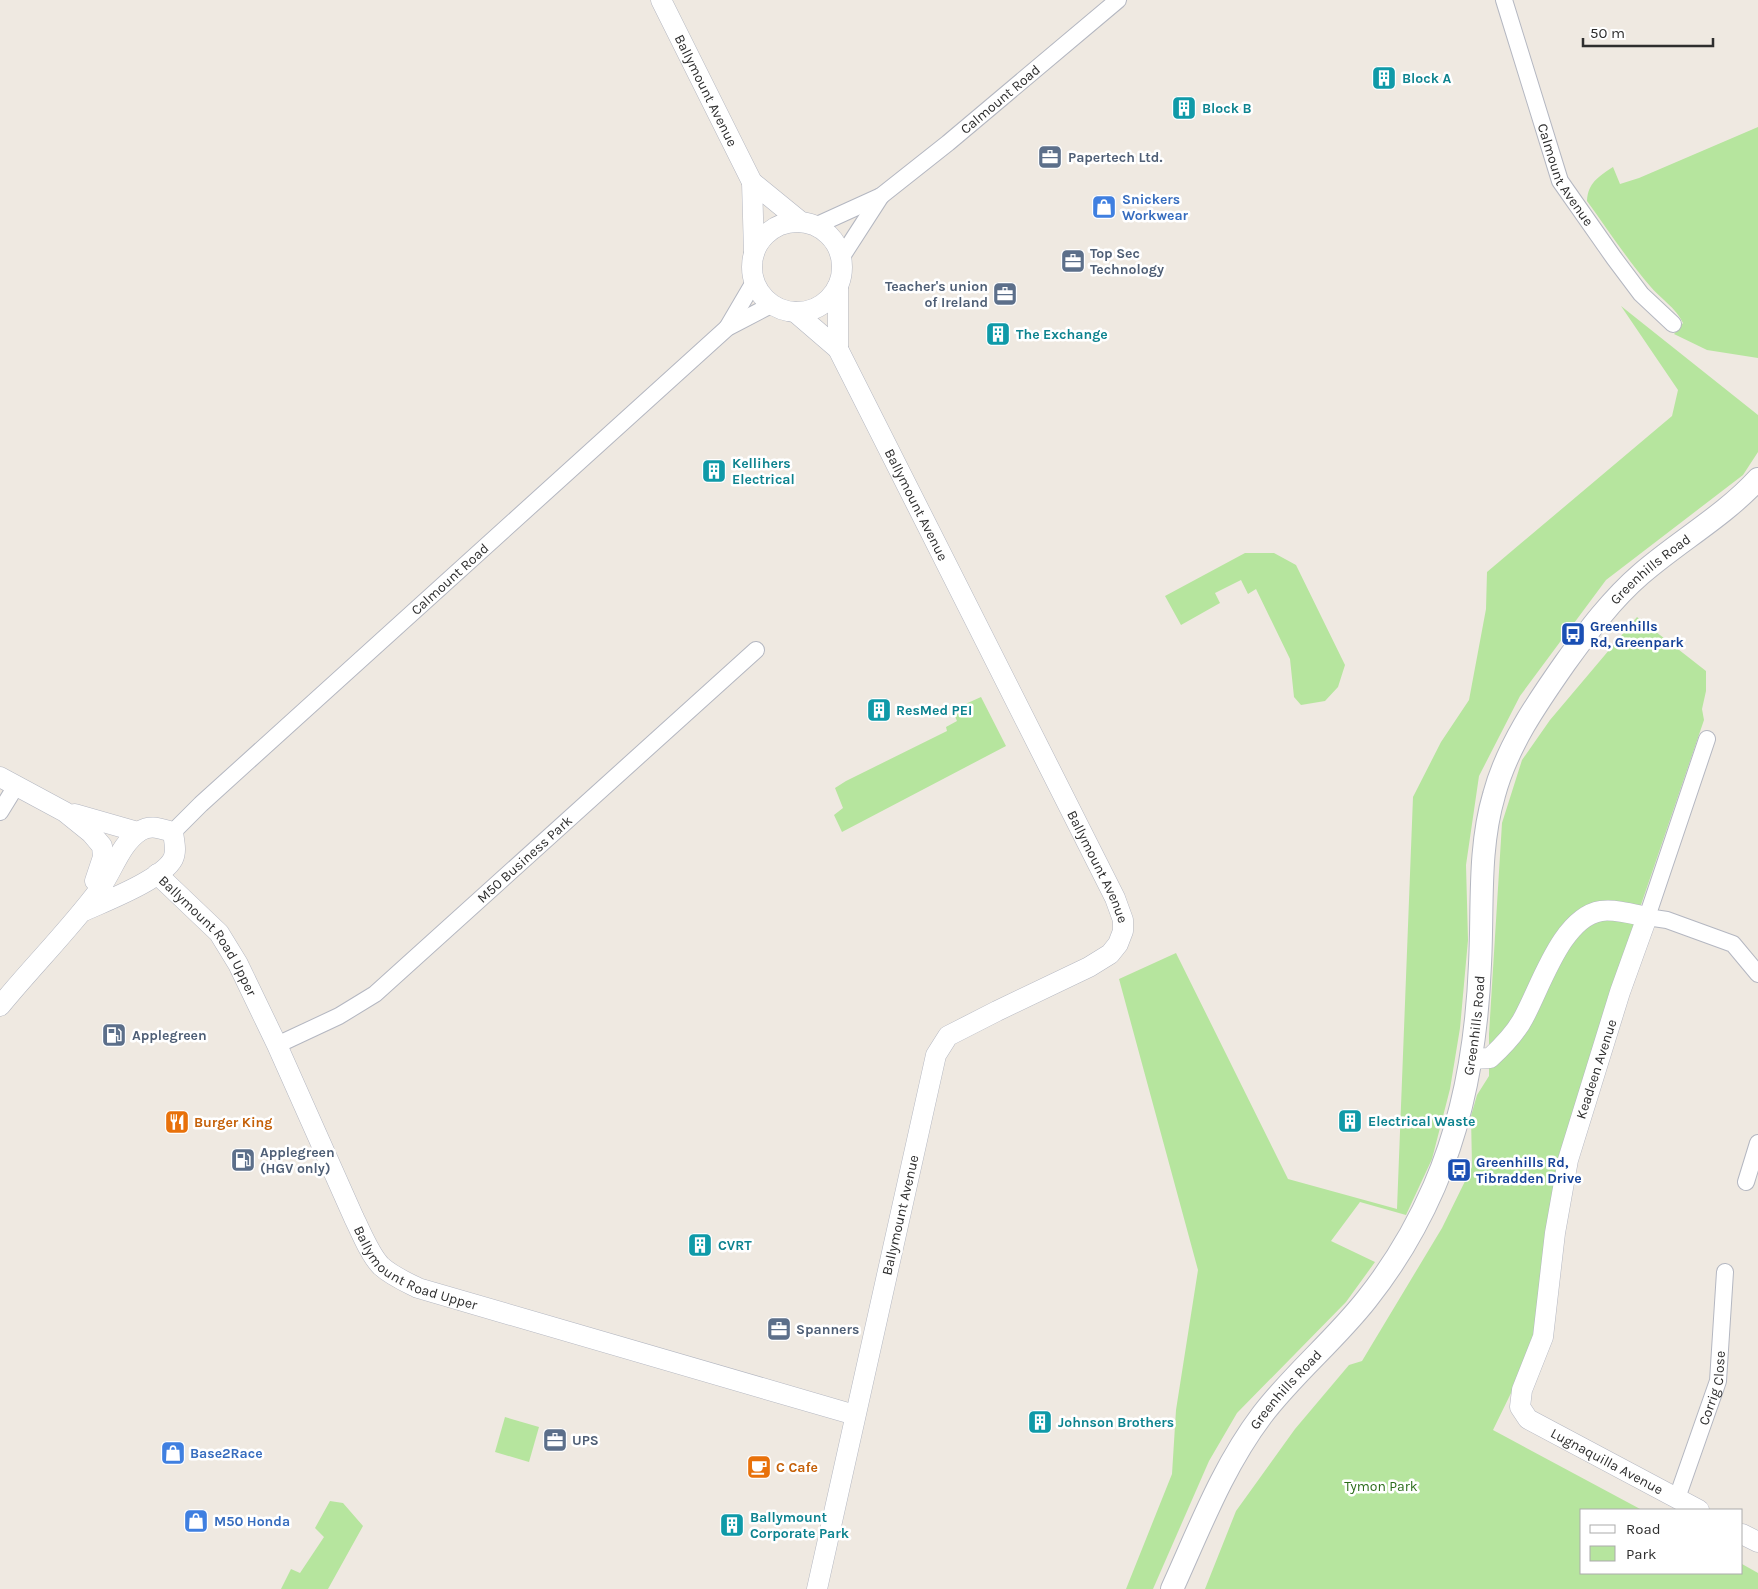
<svg xmlns="http://www.w3.org/2000/svg" width="1758" height="1589" viewBox="0 0 1758 1589" font-family="Karla,sans-serif">
<rect width="100%" height="100%" fill="#efe9e1"/>
<g fill="#b6e59e">
<path d="M1758,127V358L1707,350L1674,334L1683,323C1676,308 1660,298 1650,286C1627,259 1608,230 1587,201C1588,183 1598,177 1613,167L1620,184L1639,178Z"/>
<polygon points="1621,306 1758,415 1758,452 1743,475 1606,580 1520,696 1479,776 1466,865 1468,940 1460,1028 1450,1089 1432,1159 1406,1215 1360,1202 1331,1241 1375,1262 1346,1302 1237,1413 1209,1461 1153,1589 1126,1589 1172,1474 1176,1410 1198,1270 1119,979 1176,953 1288,1179 1397,1209 1413,797 1441,742 1469,700 1486,609 1487,572 1672,416 1678,390"/>
<polygon points="1245,553 1274,553 1296,565 1345,665 1338,687 1325,701 1301,705 1294,697 1290,659 1256,589 1248,594 1241,580 1215,593 1220,603 1181,625 1165,596"/>
<polygon points="1637,617 1706,671 1706,691 1702,709 1704,720 1629,940 1557,1161 1533,1348 1493,1430 1642,1510 1582,1510 1582,1573 1742,1573 1742,1564 1758,1573 1758,1589 1205,1589 1236,1511 1295,1429 1349,1365 1362,1361 1442,1228 1472,1167 1471,1116 1477,1095 1489,1076 1489,1034 1502,823 1522,760 1550,720"/>
<polygon points="981,697 1006,746 842,832 834,815 843,808 835,788 846,781 947,731 946,727 957,721 952,710"/>
<polygon points="505,1417 539,1427 529,1462 495,1452"/>
<polygon points="330,1501 343,1503 363,1526 328,1589 281,1589 291,1569 300,1573 324,1537 315,1528"/>
</g>
<g fill="none" stroke-linecap="round" stroke-linejoin="round">
<defs>
<g id="minor">
<path id="s1" d="M1504,0L1560,181L1614,258L1641,294L1673,324"/>
<path id="s2" d="M815,226L881,196L948,143L1118,0"/>
<polyline points="841,258 881,196"/>
<polyline points="727,328 754,282"/>
<polyline points="1707,739 1647,917 1667,920 1733,944 1758,974"/>
<polyline points="0,812 16,786"/>
<path id="s3" d="M173,832L201,804L727,328L771,305"/>
<path id="s4" d="M277,1045L339,1016L375,994L756,650"/>
<polyline points="1746,1182 1758,1143"/>
<path id="s5" d="M1677,1498L1718,1381L1725,1272"/>
</g>
<g id="tertiary">
<path id="s6" d="M661,0L752,182L801,222"/>
<polyline points="752,182 754,252"/>
<circle cx="797" cy="267" r="45"/>
<path id="s7" d="M795,312L838,349L1115,898L1123,920V931L1118,944L1110,954L1089,967L997,1011L948,1036L936,1055L817,1589"/>
<polyline points="838,349 838,286"/>
<polyline points="0,777 65,812 91,833 102,846 103,857 95,881"/>
<polyline points="75,814 138,832"/>
<path id="s8" d="M157,874L219,933L238,964L277,1045L354,1218C361,1232 370,1255 381,1266C392,1276 406,1282 418,1288L855,1415"/>
<path d="M0,1006C32,967 69,930 99,890C113,871 120,844 140,831C151,824 161,829 173,832C174,841 177,851 173,859C162,880 103,902 82,912"/>
<path id="s9" d="M1472,1059L1490,1058C1503,1046 1516,1033 1524,1017C1541,986 1562,917 1601,911C1615,909 1633,914 1647,917L1620,992L1568,1160L1555,1233L1543,1337L1522,1390L1520,1407L1528,1419L1699,1510"/>
<polyline points="1742,1534 1758,1542"/>
</g>
<g id="secondary">
<path id="s10" d="M1172,1589C1199,1530 1222,1468 1262,1415C1294,1373 1335,1340 1367,1299C1394,1265 1417,1226 1434,1187C1465,1116 1477,1040 1480,964C1483,908 1478,849 1494,795C1507,746 1537,703 1565,663C1588,631 1612,599 1641,574C1679,541 1724,516 1758,479"/>
</g>
</defs>
<use href="#minor" stroke="#b4b7c1" stroke-width="18"/>
<use href="#tertiary" stroke="#b4b7c1" stroke-width="21"/>
<use href="#secondary" stroke="#b4b7c1" stroke-width="24"/>
<use href="#minor" stroke="#fff" stroke-width="16"/>
<use href="#tertiary" stroke="#fff" stroke-width="20"/>
<use href="#secondary" stroke="#fff" stroke-width="22"/>
</g>
<defs>
<symbol id="building-square" viewBox="-11 -11 22 22"><rect x="-9" y="-9" width="18" height="18" rx="4" fill="#0f9aa8" stroke="#fff"/><path d="M-4-6H4V6H1V3H-1V6H-4ZM-2.5-4.3h1.7v1.8h-1.7ZM.8-4.3h1.7v1.8H.8ZM-2.5-1h1.7V.8h-1.7ZM.8-1h1.7V.8H.8Z" fill="#fff"/></symbol>
<symbol id="office-square" viewBox="-11 -11 22 22"><rect x="-9" y="-9" width="18" height="18" rx="4" fill="#5c6f8a" stroke="#fff"/><path d="M-6-3h4V-5.5h4V-3h4V5H-6ZM-1-4.5V-3h2v-1.5ZM-6 0V1H6V0Z" fill="#fff"/></symbol>
<symbol id="shop-square" viewBox="-11 -11 22 22"><rect x="-9" y="-9" width="18" height="18" rx="4" fill="#3f7fe0" stroke="#fff"/><path d="M-5-2.5h2.3a2.7 3.5 0 0 1 5.4 0H5L5.5 6h-11ZM-1.5-2.5h3a1.5 2.3 0 0 0-3 0Z" fill="#fff"/></symbol>
<symbol id="bus-square" viewBox="-11 -11 22 22"><rect x="-9" y="-9" width="18" height="18" rx="4" fill="#1a4fb4" stroke="#fff"/><path d="M-5-6H5V4H4V6H2V4H-2V6H-4V4H-5ZM-3.5-4V0h7V-4ZM-3.5 1.2v1.5H-2V1.2ZM2 1.2v1.5H3.5V1.2Z" fill="#fff"/></symbol>
<symbol id="fuel-square" viewBox="-11 -11 22 22"><rect x="-9" y="-9" width="18" height="18" rx="4" fill="#5c6f8a" stroke="#fff"/><path d="M-5.5-6h7V0h2V4h1.3V-2.5L3-4.5l.8-.8L6-3V5H2.5V1h-1V6h-7ZM-4.2-4.7v3.2H.2V-4.7Z" fill="#fff"/></symbol>
<symbol id="restaurant-square" viewBox="-11 -11 22 22"><rect x="-9" y="-9" width="18" height="18" rx="4" fill="#e8710a" stroke="#fff"/><path d="M-5-6h1v4h1v-4h1v4h1v-4h1v5L-1.5 .5V6h-2V.5L-5-1ZM5-6V6H3V1.5H1.5Q1.5-4 5-6Z" fill="#fff"/></symbol>
<symbol id="cafe-square" viewBox="-11 -11 22 22"><rect x="-9" y="-9" width="18" height="18" rx="4" fill="#e8710a" stroke="#fff"/><path d="M-5.5-4.5H6V0H3Q3 3.5 0 3.5H-2.5Q-5.5 3.5-5.5 0ZM3-3.2v2h1.7v-2ZM-6 4.5H4V6H-6Z" fill="#fff"/></symbol>
</defs>
<g fill-rule="evenodd">
<use href="#building-square" x="1370" y="64" width="28" height="28"/>
<use href="#building-square" x="1170" y="94" width="28" height="28"/>
<use href="#office-square" x="1036" y="143" width="28" height="28"/>
<use href="#shop-square" x="1090" y="193" width="28" height="28"/>
<use href="#office-square" x="1059" y="247" width="28" height="28"/>
<use href="#office-square" x="991" y="280" width="28" height="28"/>
<use href="#building-square" x="984" y="320" width="28" height="28"/>
<use href="#building-square" x="700" y="457" width="28" height="28"/>
<use href="#bus-square" x="1559" y="620" width="28" height="28"/>
<use href="#building-square" x="865" y="696" width="28" height="28"/>
<use href="#fuel-square" x="100" y="1021" width="28" height="28"/>
<use href="#building-square" x="1336" y="1107" width="28" height="28"/>
<use href="#restaurant-square" x="163" y="1108" width="28" height="28"/>
<use href="#fuel-square" x="229" y="1146" width="28" height="28"/>
<use href="#bus-square" x="1445" y="1156" width="28" height="28"/>
<use href="#building-square" x="686" y="1231" width="28" height="28"/>
<use href="#office-square" x="765" y="1315" width="28" height="28"/>
<use href="#building-square" x="1026" y="1408" width="28" height="28"/>
<use href="#office-square" x="541" y="1426" width="28" height="28"/>
<use href="#shop-square" x="159" y="1439" width="28" height="28"/>
<use href="#cafe-square" x="745" y="1453" width="28" height="28"/>
<use href="#shop-square" x="182" y="1507" width="28" height="28"/>
<use href="#building-square" x="718" y="1511" width="28" height="28"/>
</g>
<g text-anchor="middle" stroke-width="5" stroke-linejoin="round" paint-order="stroke">
<g font-size="14" font-weight="bold" fill="#0d838f" stroke="#fff" text-anchor="start">
<text x="1402" y="83">Block A</text>
<text x="1202" y="113">Block B</text>
<text x="1016" y="339">The Exchange</text>
<text x="732" y="468">Kellihers<tspan x="732" dy="16">Electrical</tspan></text>
<text x="896" y="715">ResMed PEI</text>
<text x="1368" y="1126">Electrical Waste</text>
<text x="718" y="1250">CVRT</text>
<text x="1058" y="1427">Johnson Brothers</text>
<text x="750" y="1522">Ballymount<tspan x="750" dy="16">Corporate Park</tspan></text>
</g>
<g font-size="14" fill="#2e2e2e" stroke="#fff">
<text dy="5" stroke="none"><textPath href="#s6" startOffset="101">Ballymount Avenue</textPath></text>
<text dy="5" stroke="none"><textPath href="#s2" startOffset="226">Calmount Road</textPath></text>
<text dy="5" stroke="none"><textPath href="#s1" startOffset="186">Calmount Avenue</textPath></text>
<text dy="5" stroke="none"><textPath href="#s7" startOffset="231">Ballymount Avenue</textPath></text>
<text dy="5" stroke="none"><textPath href="#s10" startOffset="1161">Greenhills Road</textPath></text>
<text dy="5" stroke="none"><textPath href="#s3" startOffset="375">Calmount Road</textPath></text>
<text dy="5" stroke="none"><textPath href="#s4" startOffset="312">M50 Business Park</textPath></text>
<text dy="5" stroke="none"><textPath href="#s7" startOffset="636">Ballymount Avenue</textPath></text>
<text dy="5" stroke="none"><textPath href="#s8" startOffset="81">Ballymount Road Upper</textPath></text>
<text dy="5" stroke="none"><textPath href="#s10" startOffset="651">Greenhills Road</textPath></text>
<text transform="translate(1596 1069) rotate(-72)" y="5">Keadeen Avenue</text>
<text transform="translate(900 1215) rotate(-77)" y="5">Ballymount Avenue</text>
<text dy="5" stroke="none"><textPath href="#s8" startOffset="486">Ballymount Road Upper</textPath></text>
<text dy="5" stroke="none"><textPath href="#s5" startOffset="116">Corrig Close</textPath></text>
<text dy="5" stroke="none"><textPath href="#s10" startOffset="231">Greenhills Road</textPath></text>
<text dy="5" stroke="none"><textPath href="#s9" startOffset="866">Lugnaquilla Avenue</textPath></text>
</g>
<g font-size="14" font-weight="bold" fill="#4e5e75" stroke="#fff" text-anchor="start">
<text x="1068" y="162">Papertech Ltd.</text>
<text x="1090" y="258">Top Sec<tspan x="1090" dy="16">Technology</tspan></text>
<text x="988" y="291" text-anchor="end">Teacher's union<tspan x="988" dy="16">of Ireland</tspan></text>
<text x="132" y="1040">Applegreen</text>
<text x="260" y="1157">Applegreen<tspan x="260" dy="16">(HGV only)</tspan></text>
<text x="796" y="1334">Spanners</text>
<text x="572" y="1445">UPS</text>
</g>
<g font-size="14" font-weight="bold" fill="#366cbe" stroke="#fff" text-anchor="start">
<text x="1122" y="204">Snickers<tspan x="1122" dy="16">Workwear</tspan></text>
<text x="190" y="1458">Base2Race</text>
<text x="214" y="1526">M50 Honda</text>
</g>
<g font-size="14" font-weight="bold" fill="#164399" stroke="#fff" text-anchor="start">
<text x="1590" y="631">Greenhills<tspan x="1590" dy="16">Rd, Greenpark</tspan></text>
<text x="1476" y="1167">Greenhills Rd,<tspan x="1476" dy="16">Tibradden Drive</tspan></text>
</g>
<g font-size="14" font-weight="bold" fill="#c56008" stroke="#fff" text-anchor="start">
<text x="194" y="1127">Burger King</text>
<text x="776" y="1472">C Cafe</text>
</g>
<g font-size="14" fill="#2c6e1b" stroke="#fff">
<text x="1381" y="1491">Tymon Park</text>
</g>
</g>
<rect x="1580" y="1509" width="162" height="65" fill="#ffffff" stroke="#ababab"/>
<rect x="1590" y="1525" width="25" height="8" fill="#ffffff" stroke="#ababab"/>
<text x="1626" y="1534" font-size="15" fill="#2e2e2e">Road</text>
<rect x="1590" y="1546" width="25" height="15" fill="#b6e59e" stroke="#ababab"/>
<text x="1626" y="1559" font-size="15" fill="#2e2e2e">Park</text>
<path d="M1583 38v8h130v-8" fill="none" stroke="#2e2e2e" stroke-width="2.5"/>
<text x="1590" y="38" font-size="15" fill="#2e2e2e" stroke="#ffffff" stroke-width="4" paint-order="stroke">50 m</text>
</svg>
